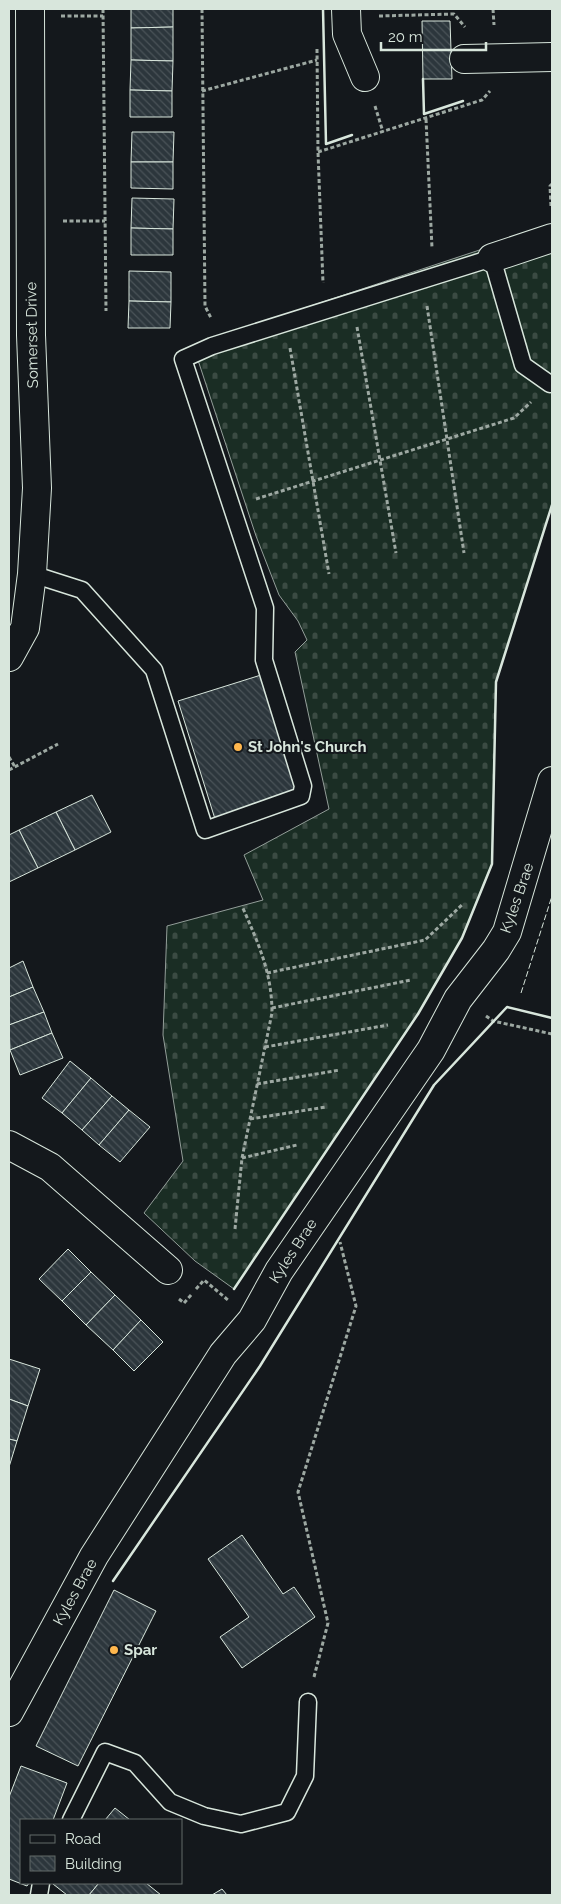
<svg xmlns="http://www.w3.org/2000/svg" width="561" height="1904" viewBox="0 0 561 1904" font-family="Raleway,sans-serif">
<defs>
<pattern id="cemetery-stones" width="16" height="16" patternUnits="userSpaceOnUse" patternTransform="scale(1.25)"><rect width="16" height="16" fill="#1a2d24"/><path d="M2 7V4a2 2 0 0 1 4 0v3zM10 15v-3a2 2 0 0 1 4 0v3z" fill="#3b4b43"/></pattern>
<pattern id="building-back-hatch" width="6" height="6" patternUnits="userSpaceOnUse" patternTransform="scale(1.25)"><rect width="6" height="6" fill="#2c363c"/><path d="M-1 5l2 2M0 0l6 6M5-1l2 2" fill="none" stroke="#4a5358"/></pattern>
</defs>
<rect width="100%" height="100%" fill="#14181c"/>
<polygon fill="url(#cemetery-stones)" stroke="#939e99" points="552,226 552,505 496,682 492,864 462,938 418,1014 234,1289 195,1261 144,1213 183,1161 163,1035 167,926 263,900 244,855 329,809 295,652 307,640 298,621 279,595 256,536 193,345"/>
<g fill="url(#building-back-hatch)" stroke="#d8e6dc">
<polygon points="131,9 173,9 173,27 131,28"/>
<polygon points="422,21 450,21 452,79 423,79"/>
<polygon points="173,27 173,61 131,60 131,28"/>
<polygon points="131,60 173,61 172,91 130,90"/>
<polygon points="130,90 172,91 172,117 130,117"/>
<polygon points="132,132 174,132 173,162 131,162"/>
<polygon points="131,162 173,162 173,189 131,188"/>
<polygon points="132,198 174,199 173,229 131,228"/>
<polygon points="131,228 173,229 173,255 131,255"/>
<polygon points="129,271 171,272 171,302 129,301"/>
<polygon points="129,301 171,302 170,328 128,328"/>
<polygon points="261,675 298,793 215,819 178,701"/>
<polygon points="92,795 111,832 75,850 56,812"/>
<polygon points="56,812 75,850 38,868 19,830"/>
<polygon points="19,830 38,868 9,882 9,835"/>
<polygon points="23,961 33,987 9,997 9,968"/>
<polygon points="33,987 44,1012 9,1025 9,997"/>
<polygon points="44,1012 52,1033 10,1050 9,1025"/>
<polygon points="52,1033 63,1058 20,1075 10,1050"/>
<polygon points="70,1061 91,1078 62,1113 42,1098"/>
<polygon points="91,1078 112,1096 82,1130 62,1113"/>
<polygon points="112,1096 129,1110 99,1145 82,1130"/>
<polygon points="129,1110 150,1127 120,1162 99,1145"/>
<polygon points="68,1249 91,1272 62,1301 39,1279"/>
<polygon points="91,1272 115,1295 86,1325 62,1301"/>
<polygon points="115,1295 141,1320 113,1350 86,1325"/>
<polygon points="141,1320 163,1342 134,1371 113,1350"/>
<polygon points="9,1359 40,1369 28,1406 9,1399"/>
<polygon points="9,1399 28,1406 17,1441 9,1439"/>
<polygon points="9,1439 17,1441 9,1467"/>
<polygon points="242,1535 283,1594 294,1587 315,1617 242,1668 220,1637 249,1617 208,1559"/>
<polygon points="114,1590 156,1611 78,1766 36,1746"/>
<polygon points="21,1766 67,1783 53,1820 21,1820 21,1883 29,1883 27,1886 9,1879 9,1797"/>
<polygon points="115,1808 130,1820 105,1820"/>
<polygon points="54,1883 99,1883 89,1895 67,1895 53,1884"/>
<polygon points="99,1883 146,1883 161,1895 89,1895"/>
<polygon points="222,1889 227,1895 212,1895"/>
</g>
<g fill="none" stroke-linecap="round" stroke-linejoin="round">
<defs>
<g id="lane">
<polyline points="32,574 82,590 154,670 205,830 301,796 303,786 264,660 265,608 183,359 212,346 492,258 523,365 550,384"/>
<polyline points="71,1820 105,1752 135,1763 170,1802 204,1816 241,1824 287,1812 305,1776 308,1702"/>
<polyline points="39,1895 41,1883"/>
</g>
<g id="street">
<polyline points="346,9 347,34 365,77"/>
<polyline points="464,59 552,57"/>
<polyline points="492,258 552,238"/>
<polyline points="9,657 25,628 32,574 37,488 31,335 30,9"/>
<polyline points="9,1145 50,1167 168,1270"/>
<polyline points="9,1712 94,1556 223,1354 252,1320 279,1271 431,1050 458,999 496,950 507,932 552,781"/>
</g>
</defs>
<use href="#lane" stroke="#d8e6dc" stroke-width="19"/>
<use href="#street" stroke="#d8e6dc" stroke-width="30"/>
<g stroke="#9da8a2" stroke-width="3" stroke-dasharray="4 2.5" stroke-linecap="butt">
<polyline points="103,9 106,311"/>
<polyline points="202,9 205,306 211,318"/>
<polyline points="493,9 494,25"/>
<polyline points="61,16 103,16"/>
<polyline points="379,16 454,14 465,27"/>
<polyline points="317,49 318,152 323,283"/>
<polyline points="202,91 317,60"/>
<polyline points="375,106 383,132"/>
<polyline points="426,119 432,248"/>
<polyline points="318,152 482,100 490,91"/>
<polyline points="551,206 550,186 552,184"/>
<polyline points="63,221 105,221"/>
<polyline points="427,306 464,553"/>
<polyline points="357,327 396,553"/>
<polyline points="290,348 329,574"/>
<polyline points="256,499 514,418 531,402"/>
<polyline points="9,757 15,767"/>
<polyline points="9,770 58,744"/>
<polyline points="267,973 425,940 463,904"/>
<polyline points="272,1008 411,980"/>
<polyline points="486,1016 493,1021 552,1034"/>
<polyline points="265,1047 388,1025"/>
<polyline points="257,1084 340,1070"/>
<polyline points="250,1119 326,1107"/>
<polyline points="242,1158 297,1145"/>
<path d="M235,1229L242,1158L272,1013C272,972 258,943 242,906"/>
<polyline points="196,1289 204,1280 228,1300"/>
<polyline points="179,1299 184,1303 192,1294"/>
<polyline points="314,1677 328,1623 298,1492 356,1306 340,1242"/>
</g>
<use href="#lane" stroke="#14181c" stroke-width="16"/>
<use href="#street" stroke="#14181c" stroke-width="28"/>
<polyline stroke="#d8e6dc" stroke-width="1" stroke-dasharray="6 2.5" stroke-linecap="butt" points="521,993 552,896"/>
<g stroke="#d8e6dc" stroke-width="2.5">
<polyline points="323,9 326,144 352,135"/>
<polyline points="423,79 424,114 463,101"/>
<polyline points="234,1289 418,1014 462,938 492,864 496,682 552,505"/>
<polyline points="113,1581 260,1366 434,1085 507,1007 552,1018"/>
</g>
</g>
<g fill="#ffb74d" stroke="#14181c" stroke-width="2">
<circle cx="238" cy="747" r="5"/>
<circle cx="114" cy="1650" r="5"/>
</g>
<g text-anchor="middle" stroke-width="4" stroke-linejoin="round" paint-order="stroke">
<g font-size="15" fill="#d8e6dc" stroke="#14181c">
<text transform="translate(32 335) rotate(-91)" y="5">Somerset Drive</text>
<text transform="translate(517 898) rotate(-71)" y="5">Kyles Brae</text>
<text transform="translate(293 1251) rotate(-57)" y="5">Kyles Brae</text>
<text transform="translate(75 1592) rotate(-61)" y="5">Kyles Brae</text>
</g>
<g font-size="15" font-weight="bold" fill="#d8e6dc" stroke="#14181c" text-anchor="start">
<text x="248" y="752">St John's Church</text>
<text x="124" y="1655">Spar</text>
</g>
</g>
<rect width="561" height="1904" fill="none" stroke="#d8e6dc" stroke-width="20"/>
<rect x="20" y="1819" width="162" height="65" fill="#14181c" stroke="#626a69"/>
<rect x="30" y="1835" width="25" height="8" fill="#14181c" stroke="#626a69"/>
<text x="65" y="1844" font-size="15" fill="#d8e6dc">Road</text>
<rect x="30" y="1856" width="25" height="15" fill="url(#building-back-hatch)" stroke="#626a69"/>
<text x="65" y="1869" font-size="15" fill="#d8e6dc">Building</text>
<path d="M381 42v8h105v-8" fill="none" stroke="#d8e6dc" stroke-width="2.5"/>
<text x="388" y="42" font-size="15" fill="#d8e6dc" stroke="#14181c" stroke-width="4" paint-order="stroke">20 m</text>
</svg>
